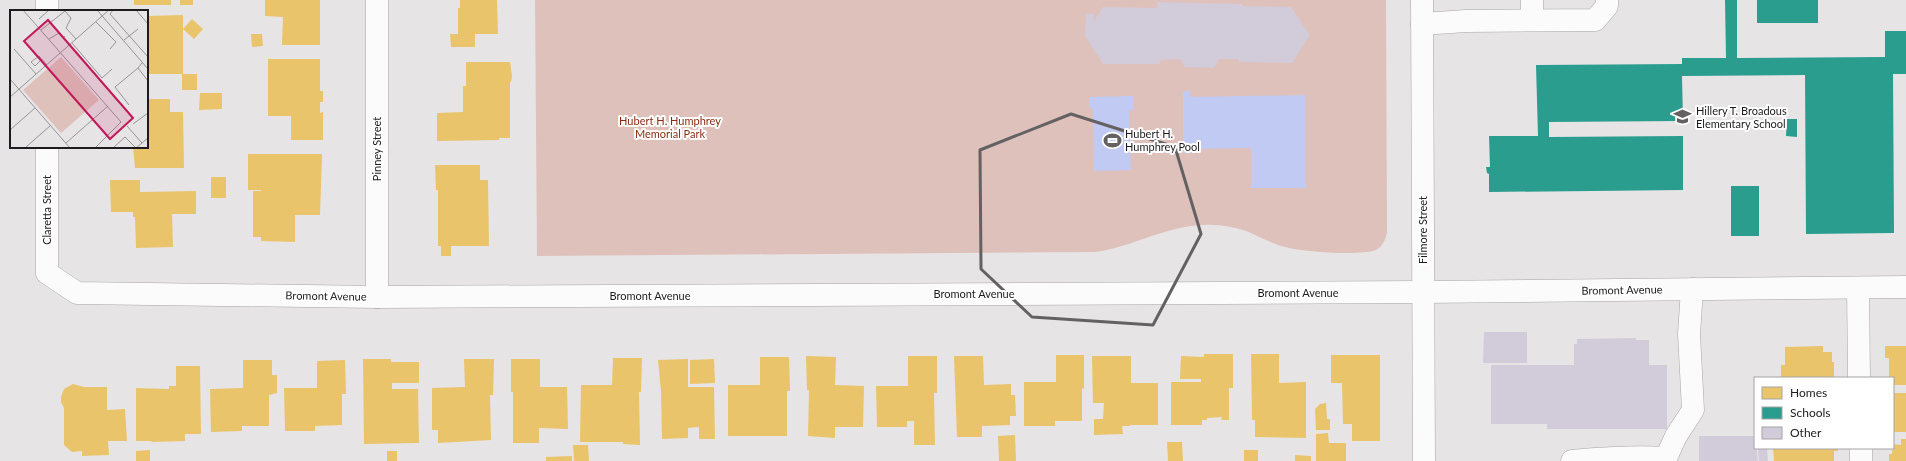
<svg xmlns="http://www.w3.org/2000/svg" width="1906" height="461" viewBox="0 0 1906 461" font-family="Lato,sans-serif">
<rect width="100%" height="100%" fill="#e7e4e6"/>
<path fill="#dfc1bb" d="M535,0H1386L1387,233C1385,240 1383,246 1376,250C1360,256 1302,252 1285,247C1273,244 1262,238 1251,233C1236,227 1219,224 1203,225C1165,226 1133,247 1095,252L537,256Z"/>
<g fill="#c0caf3">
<polygon points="1183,91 1190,91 1191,97 1306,95 1306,188 1251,188 1251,148 1191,149 1191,153 1183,153"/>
<polygon points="1133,96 1133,110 1129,110 1131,170 1094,171 1093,109 1089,108 1089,97"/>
</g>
<g fill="#e9c46a">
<rect x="134" y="0" width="37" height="5"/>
<rect x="180" y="0" width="13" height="5"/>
<polygon points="265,0 320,0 320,45 282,45 283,17 265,16"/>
<polygon points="460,0 497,0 498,34 475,34 475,47 451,47 450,34 458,34 458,8 460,8"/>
<polygon points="183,15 183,74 147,74 147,16"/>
<polygon points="192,19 203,29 194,39 183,29"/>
<polygon points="251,34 262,34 263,46 252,47"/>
<polygon points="268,59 320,59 320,91 323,91 323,102 320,102 320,113 323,112 323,140 291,140 291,116 268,116"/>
<polygon points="466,62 510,62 512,76 511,82 510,82 510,138 499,138 499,140 437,141 437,113 463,112 463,86 466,86"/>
<rect x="182" y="74" width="15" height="16"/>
<polygon points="200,93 222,93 222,109 199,110"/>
<polygon points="148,99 170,99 170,112 183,112 184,168 135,168 133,147 147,147"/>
<polygon points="248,154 322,154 320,215 295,215 295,242 261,241 261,237 253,237 253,191 261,191 261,190 248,190"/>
<polygon points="435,165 480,165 480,180 488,180 489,246 451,246 451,256 441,256 441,246 438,246 438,190 436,190"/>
<rect x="211" y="177" width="15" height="21"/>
<polygon points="110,180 140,180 140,192 196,191 196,214 172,214 173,247 136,248 135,217 133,217 133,212 111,212"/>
<polygon points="1823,346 1823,352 1832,352 1832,362 1834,362 1834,378 1781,378 1781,365 1785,365 1785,347"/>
<polygon points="1885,346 1906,346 1906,385 1893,385 1893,378 1889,378 1889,358 1885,358"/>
<polygon points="1204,354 1233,354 1233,388 1229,388 1229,420 1221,420 1222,417 1207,418 1207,420 1202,420 1202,425 1171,425 1171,382 1201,382 1201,379 1180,379 1181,356 1204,357"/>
<polygon points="1251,354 1279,354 1279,383 1306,382 1306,438 1255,437 1255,420 1252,420"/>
<polygon points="1056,355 1084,355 1084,389 1082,388 1082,421 1055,421 1055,426 1024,426 1024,382 1056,382"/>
<polygon points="1331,355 1380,355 1380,441 1352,441 1352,424 1343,424 1342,383 1331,383"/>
<polygon points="806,356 836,357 835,385 864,386 863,427 835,427 835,438 808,436 809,390 807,390"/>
<polygon points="908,356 937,356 937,393 934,393 935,445 914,445 914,421 907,421 907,427 877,427 876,386 908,386"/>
<polygon points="954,356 983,356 984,385 1011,384 1011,395 1015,395 1016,416 1010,416 1010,425 982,426 982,437 957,437"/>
<polygon points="1092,356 1131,356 1131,383 1158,383 1158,425 1130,425 1130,426 1122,426 1123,434 1094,435 1094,419 1103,419 1104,403 1093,403"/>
<polygon points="760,357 789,357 790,391 787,391 787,436 728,436 728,385 760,385"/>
<polygon points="613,358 642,358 641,392 639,392 640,445 623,444 623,442 580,442 581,385 612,385"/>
<polygon points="363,359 391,359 391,362 419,362 419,383 392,383 392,389 418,389 419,443 364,444"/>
<polygon points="464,359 494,359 493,395 490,395 491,440 438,443 438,430 432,430 432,388 465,387"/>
<polygon points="511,359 540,359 540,387 567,387 568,429 539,428 539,443 513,443 513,392 511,392"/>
<polygon points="688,359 688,387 714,387 715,439 699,439 699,427 688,428 688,438 662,439 661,391 658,360"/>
<polygon points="714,359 715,383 690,384 690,360"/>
<polygon points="243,360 272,360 272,375 277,375 277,393 269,395 269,426 242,426 242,431 211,432 210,389 243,388"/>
<polygon points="345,360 346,394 342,394 342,425 315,426 315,431 285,431 284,388 317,388 317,361"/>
<polygon points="176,366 200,366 201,434 185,434 185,441 151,442 152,441 136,441 136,388 169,389 169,386 176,386"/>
<polygon points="73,384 84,387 107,387 107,410 125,409 127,441 108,441 109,455 82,456 82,451 72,452 64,445 64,408 61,402 61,397 64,389"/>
<rect x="1893" y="393" width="13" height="39"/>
<polygon points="1326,403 1327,419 1330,419 1330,430 1316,430 1315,409 1320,404"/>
<polygon points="1328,433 1329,443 1346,443 1346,461 1316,461 1316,434"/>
<polygon points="1015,435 1016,461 999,461 998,436"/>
<polygon points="1901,439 1906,439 1906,461 1889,461 1889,454 1892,454 1893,444 1901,445"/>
<polygon points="1167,442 1182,442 1183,461 1168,461"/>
<polygon points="573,445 588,445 589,461 574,461"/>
<polygon points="1773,448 1838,448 1838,451 1834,451 1834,461 1774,461"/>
<polygon points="150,450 150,461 136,461 136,451"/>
<rect x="1244" y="450" width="14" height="11"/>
<rect x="387" y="451" width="10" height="10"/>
<polygon points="1295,455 1311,456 1311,461 1295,461"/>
<polygon points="572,456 572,461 546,461 546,457"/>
</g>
<g fill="#2a9d8f">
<polygon points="1725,0 1737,0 1737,58 1885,57 1885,31 1906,31 1906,74 1893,74 1894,233 1806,234 1805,75 1682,76 1683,121 1549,122 1549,137 1683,136 1683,190 1489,192 1489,174 1487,173 1486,167 1490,167 1489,136 1538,136 1536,65 1682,64 1682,58 1726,58"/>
<rect x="1757" y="0" width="61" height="23"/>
<polygon points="1787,119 1797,119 1797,137 1786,136"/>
<rect x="1731" y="186" width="28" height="50"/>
</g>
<g fill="#d2cbda">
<polygon points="1157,2 1242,4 1242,6 1291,7 1310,35 1292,63 1240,62 1238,59 1219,59 1214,68 1185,67 1180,59 1161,60 1159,64 1103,64 1085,36 1086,13 1094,14 1093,22 1103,7 1157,8"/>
<polygon points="1484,332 1527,332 1527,363 1483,363"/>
<polygon points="1636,338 1636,340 1649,340 1649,365 1667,365 1667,429 1547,429 1547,424 1491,424 1491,365 1574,365 1574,344 1577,344 1577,339"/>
<polygon points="1699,436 1755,436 1758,461 1699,461"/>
<polygon points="1758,448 1767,448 1768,461 1759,461"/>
</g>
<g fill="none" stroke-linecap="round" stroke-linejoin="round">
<defs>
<g id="minor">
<polyline points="47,0 47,11"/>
<polyline points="1422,0 1424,461"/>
<polyline points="1532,0 1532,20"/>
<polyline points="1422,24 1466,21 1595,20 1607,6 1607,0"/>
<polyline points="47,147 47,273 77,293 377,297 1423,292 1906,287"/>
<polyline points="1858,288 1859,378"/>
<polyline points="377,297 377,0"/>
<polyline points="1861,448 1861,461"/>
<path d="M1572,461C1604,458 1634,456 1666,458L1676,436L1693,410L1689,334L1692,289"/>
</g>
</defs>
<use href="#minor" stroke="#a7a5a6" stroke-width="23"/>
<use href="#minor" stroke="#fbfbfb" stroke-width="22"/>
</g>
<path fill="none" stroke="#646163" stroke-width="3" stroke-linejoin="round" d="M1071,114L1175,147L1201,234L1153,325L1032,317L981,269L980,150Z"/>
<defs>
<symbol id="school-bare" viewBox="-9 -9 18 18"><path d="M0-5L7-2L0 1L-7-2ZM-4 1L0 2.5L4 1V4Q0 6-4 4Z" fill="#646163" stroke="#fff" stroke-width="2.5" paint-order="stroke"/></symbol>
<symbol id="stadium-bare" viewBox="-9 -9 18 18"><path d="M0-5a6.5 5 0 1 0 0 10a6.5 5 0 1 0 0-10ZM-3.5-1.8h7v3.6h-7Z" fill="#646163" stroke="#fff" stroke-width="2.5" paint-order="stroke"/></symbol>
</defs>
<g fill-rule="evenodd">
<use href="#school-bare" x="1670" y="104" width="25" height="25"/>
<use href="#stadium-bare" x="1100" y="128" width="25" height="25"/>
</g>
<g text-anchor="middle" stroke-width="4" stroke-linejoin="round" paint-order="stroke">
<g font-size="11" fill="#1d1b1d" stroke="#fff" text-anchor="start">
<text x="1696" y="115">Hillery T. Broadous<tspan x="1696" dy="13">Elementary School</tspan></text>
<text x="1125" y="138">Hubert H.<tspan x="1125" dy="13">Humphrey Pool</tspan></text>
</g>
<g font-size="11" fill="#8b2c11" stroke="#fff">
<text x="670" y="125">Hubert H. Humphrey<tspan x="670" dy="13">Memorial Park</tspan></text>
</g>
<g font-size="11" fill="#1d1b1d" stroke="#fff">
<text transform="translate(377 149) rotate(-90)" y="4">Pinney Street</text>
<text transform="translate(47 210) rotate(-90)" y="4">Claretta Street</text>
<text transform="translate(1423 230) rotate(-90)" y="4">Filmore Street</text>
<text transform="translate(1622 290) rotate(-1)" y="4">Bromont Avenue</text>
<text x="1298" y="297">Bromont Avenue</text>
<text x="974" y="298">Bromont Avenue</text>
<text transform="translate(326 296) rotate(1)" y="4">Bromont Avenue</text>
<text x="650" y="300">Bromont Avenue</text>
</g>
</g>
<g transform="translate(10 10)">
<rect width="138" height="138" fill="#e7e4e6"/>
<path d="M51,47L89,90L51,123L13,80Z" fill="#dfc1bb"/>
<path fill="none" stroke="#969496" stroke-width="1" d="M13,0L111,112L85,138M87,0L138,59M103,0L100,4L138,47M126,0L138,14M29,9L39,0M86,12L106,32L100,39M31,20L55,1L61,8L56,18L66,29M39,29L49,23L53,28L55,26M114,30L128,19M62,33L92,68L102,59M4,39L26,64M32,49L25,56L21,52L29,46L37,55M132,53L128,58L138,71M0,69L60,138M0,87L99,0M119,95L105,77L128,58M123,114L138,103M117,116L132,133M0,120L25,98M56,133L98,96M15,138L41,115M103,138L115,127L126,138M126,138L138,128"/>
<path fill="#c2185b" fill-opacity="0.15" stroke="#c2185b" stroke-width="2" d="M38,10L123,108L100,129L14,31Z"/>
<rect width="138" height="138" fill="none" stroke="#1d1b1d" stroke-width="2"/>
</g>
<rect x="1754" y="377" width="140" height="72" fill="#ffffff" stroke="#a5a4a5"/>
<rect x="1762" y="387" width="20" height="12" fill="#e9c46a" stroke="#a5a4a5"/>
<text x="1790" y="397" font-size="12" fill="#1d1b1d">Homes</text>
<rect x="1762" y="407" width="20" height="12" fill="#2a9d8f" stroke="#a5a4a5"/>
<text x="1790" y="417" font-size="12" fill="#1d1b1d">Schools</text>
<rect x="1762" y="427" width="20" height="12" fill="#d2cbda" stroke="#a5a4a5"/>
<text x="1790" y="437" font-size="12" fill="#1d1b1d">Other</text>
</svg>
